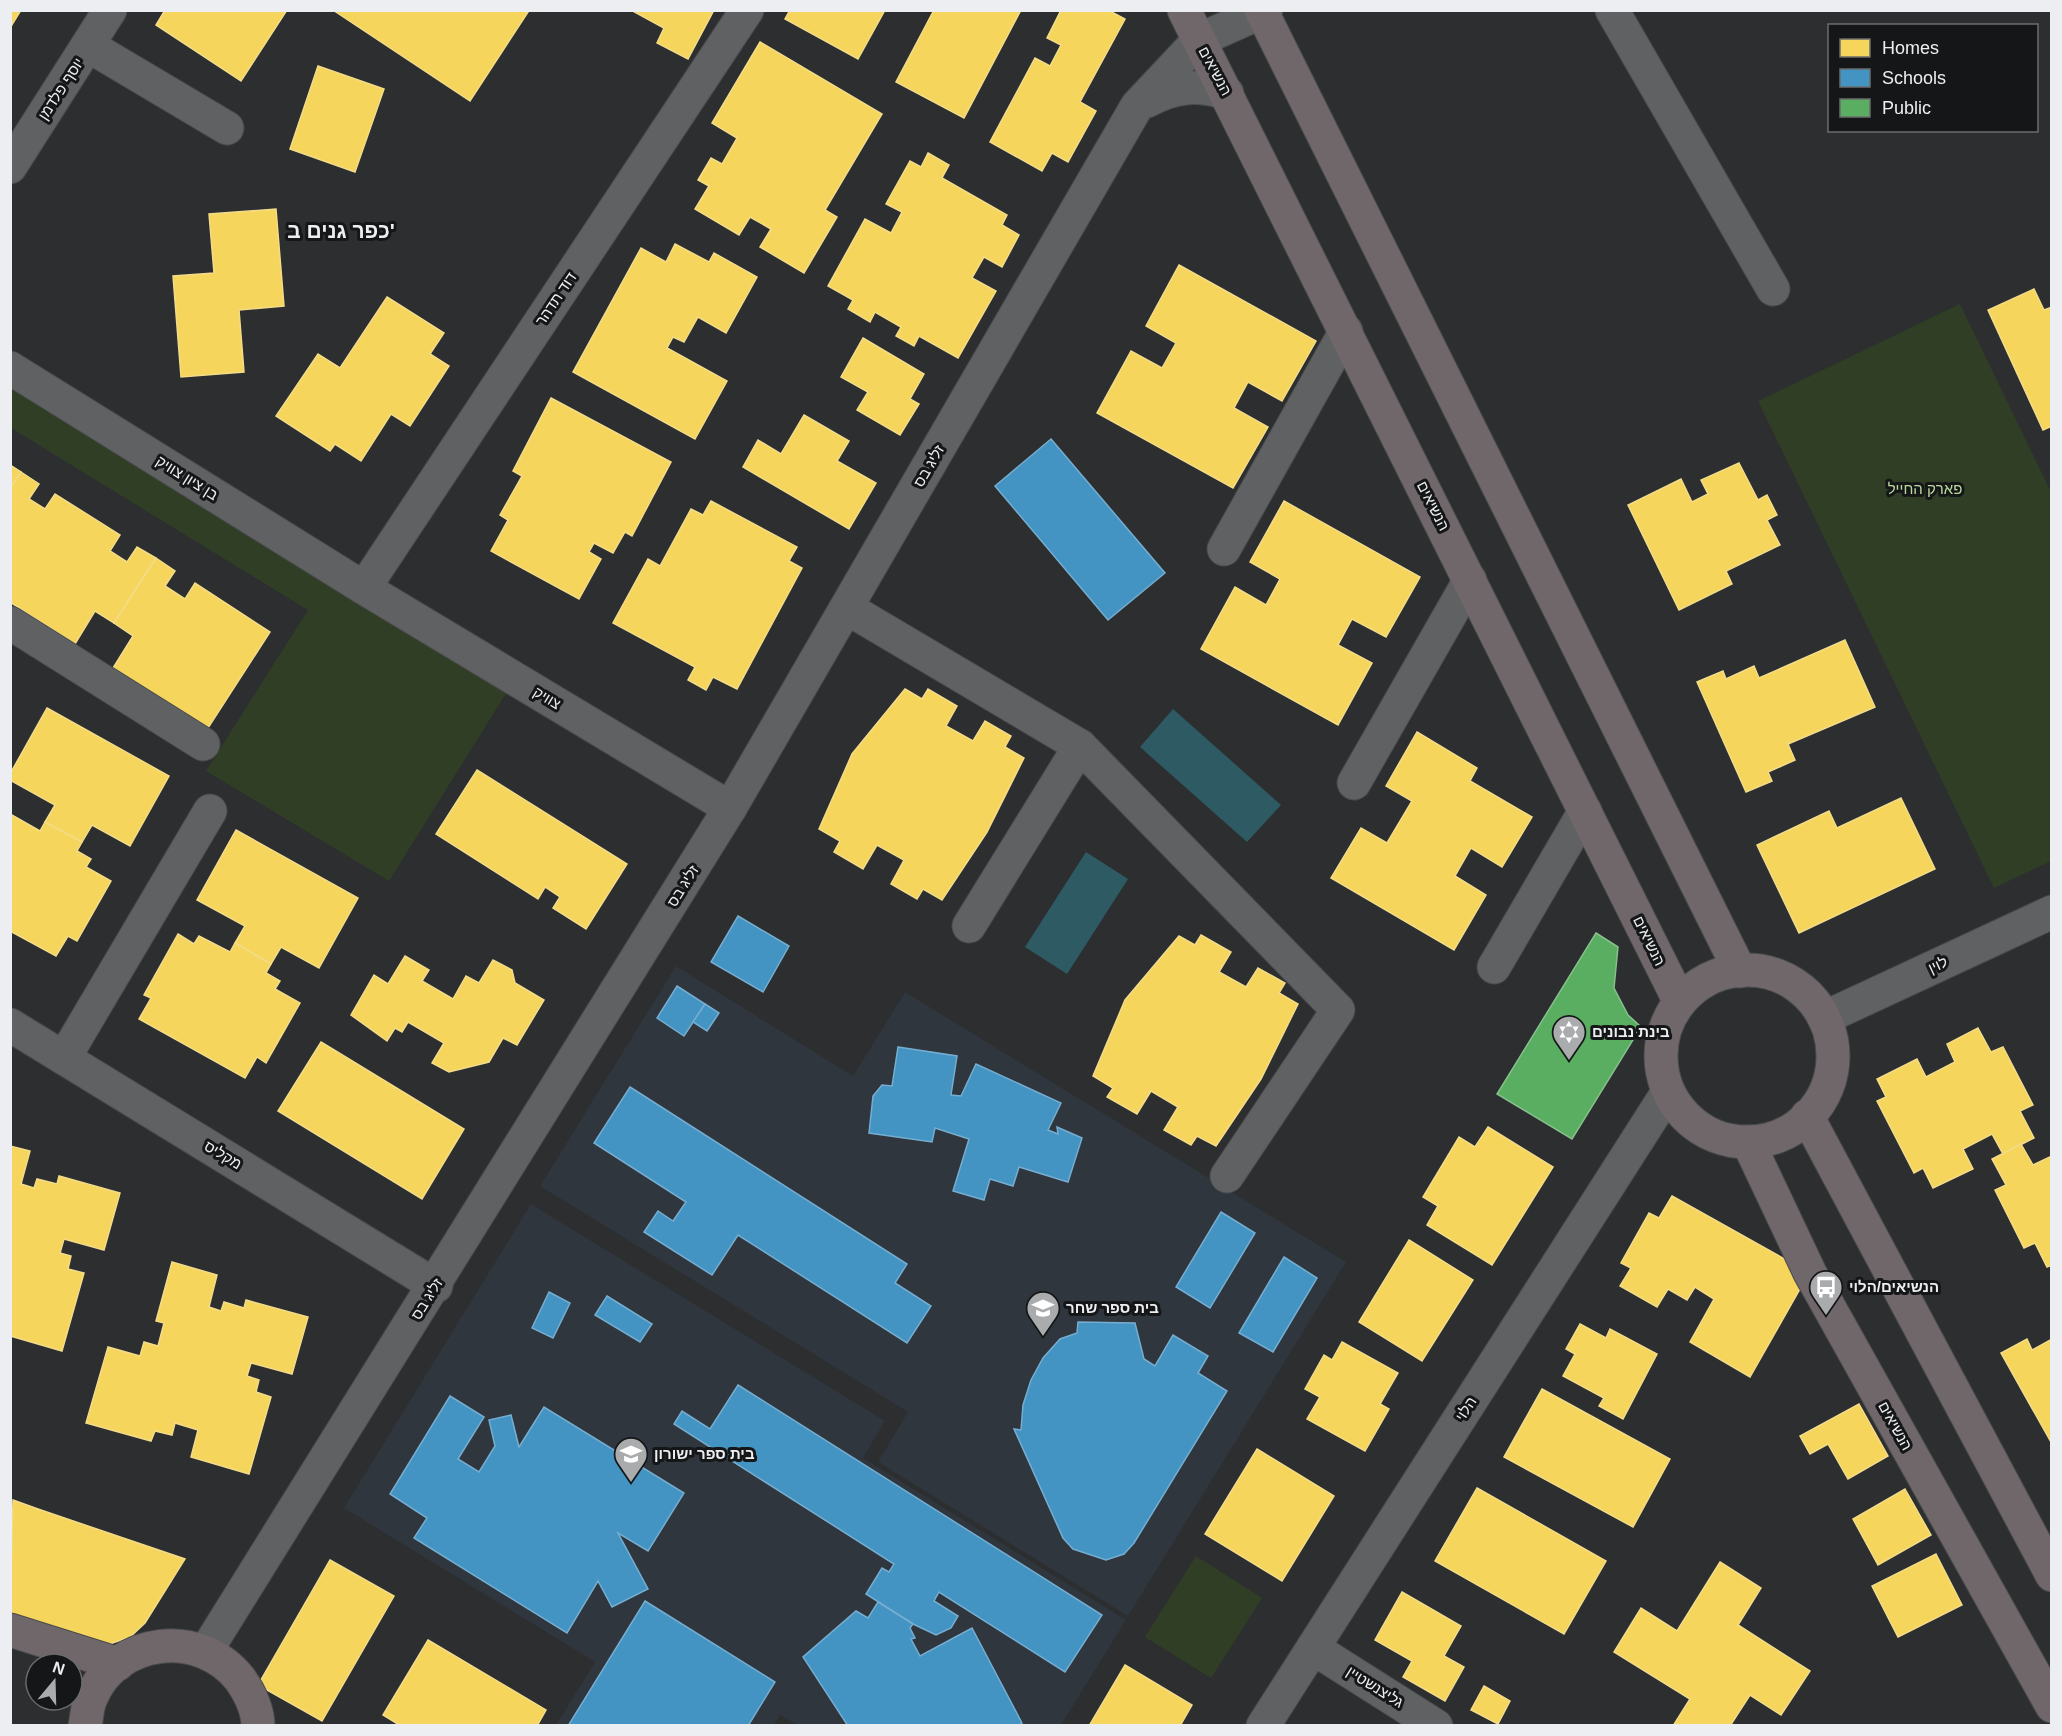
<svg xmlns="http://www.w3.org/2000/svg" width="2062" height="1736" viewBox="0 0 2062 1736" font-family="Arial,Heebo,sans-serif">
<rect width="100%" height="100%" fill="#2c2e30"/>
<g fill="#2f363e">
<polygon points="676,966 853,1076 905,992 1346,1262 1128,1616 878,1462 908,1412 540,1186"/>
<polygon points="531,1204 885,1421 863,1458 1126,1620 1061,1725 799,1726 780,1715 773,1726 556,1725 595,1662 344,1508"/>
</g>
<g fill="#313e26">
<polygon points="1960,304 2051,492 2051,861 1994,888 1758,401"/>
<polygon points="10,368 515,679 389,881 206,771 308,610 11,428"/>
<polygon points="1196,1556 1262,1598 1211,1678 1145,1637"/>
</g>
<g fill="#2e5a63">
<polygon points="1173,709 1281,805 1247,842 1140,747"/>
<polygon points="1086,852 1128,879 1067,974 1025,947"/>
</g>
<g fill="#f6d55c" stroke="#f3dc89" stroke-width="1.5">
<polygon points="10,10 21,10 10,28"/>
<polygon points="165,10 287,10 241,81 156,25"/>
<polygon points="333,10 526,10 528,12 470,101"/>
<polygon points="631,10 714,10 688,59 657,43 664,28"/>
<polygon points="790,10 885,10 858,59 785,19"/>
<polygon points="934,10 1021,10 964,118 896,82"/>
<polygon points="1061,10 1108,10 1125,19 1080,102 1096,111 1068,162 1052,153 1042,171 990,142 1035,58 1050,66 1061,45 1047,38"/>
<polygon points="760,42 882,114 825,210 837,217 804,273 760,247 771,229 750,217 739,235 695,209 709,186 698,180 711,158 722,164 737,138 712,123"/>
<polygon points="318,66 384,89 355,172 290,149"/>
<polygon points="928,153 949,165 942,178 1007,215 1002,225 1019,235 1002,267 984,257 972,278 996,291 958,358 919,336 914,346 896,336 901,327 875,312 870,322 848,309 853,300 828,286 865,219 891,233 902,212 886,204 910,161 921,167"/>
<polygon points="276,209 284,306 239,310 244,372 181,377 173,276 214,273 209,214"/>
<polygon points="675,244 709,262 714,253 757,277 726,333 698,317 684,342 673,337 667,348 727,381 695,439 573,372 641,248 666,262"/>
<polygon points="1179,265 1316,341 1282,401 1248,382 1234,408 1268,427 1233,488 1097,413 1131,351 1162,368 1176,343 1146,326"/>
<polygon points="2034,289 2044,310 2052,307 2052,426 2043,430 1988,310"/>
<polygon points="387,297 444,333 430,354 449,366 410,426 391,414 361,461 335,444 330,451 276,416 318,354 340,368"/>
<polygon points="863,338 924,374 910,399 919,404 900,435 857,410 868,392 841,377"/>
<polygon points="551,398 671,462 632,536 625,532 613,553 594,543 589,552 601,559 579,599 491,551 508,520 500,515 522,476 513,471"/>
<polygon points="804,415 849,441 837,461 876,483 849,529 743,467 758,440 781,454"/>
<polygon points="1739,463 1758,500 1767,495 1777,515 1767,520 1780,545 1726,571 1732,584 1679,610 1628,505 1681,479 1692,502 1708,494 1701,480"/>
<polygon points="10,465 21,472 10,488"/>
<polygon points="21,472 39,484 29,499 45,509 55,494 120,535 110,551 127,562 137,547 156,558 114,623 95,611 75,644 10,602 10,488"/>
<polygon points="711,501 797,547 789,561 802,568 737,689 713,677 706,690 688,680 695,667 613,623 648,559 660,566 691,509 703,515"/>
<polygon points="1284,501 1420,577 1386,637 1352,619 1338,645 1372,663 1338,725 1201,649 1235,587 1266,605 1280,579 1250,562"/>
<polygon points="156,558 175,571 165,586 185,599 195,583 270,632 208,728 113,668 133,636 114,623"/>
<polygon points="1845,640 1875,707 1788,744 1795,760 1768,772 1772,781 1746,792 1697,682 1723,671 1726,679 1754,666 1759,678"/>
<polygon points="905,689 922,699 928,689 957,706 946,726 973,741 985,721 1011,736 1005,747 1024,758 987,832 942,900 923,889 917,899 891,884 904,860 877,845 863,869 834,852 840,841 819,829 852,754"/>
<polygon points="47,708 169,776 130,846 92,825 82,842 45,822 55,805 10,780 10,774"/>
<polygon points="1417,732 1477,768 1470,781 1532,817 1502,867 1471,848 1455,876 1486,895 1454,950 1331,878 1361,828 1387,843 1412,801 1386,786"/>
<polygon points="477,770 627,864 586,929 553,908 560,897 545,887 538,899 436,834"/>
<polygon points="1901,798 1935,869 1799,933 1757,845 1829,811 1837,828"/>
<polygon points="10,814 40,831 45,822 82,842 77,851 91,859 86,867 111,881 77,941 68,936 56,956 10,931"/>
<polygon points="236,830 358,898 319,968 281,947 271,964 235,943 245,926 197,900"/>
<polygon points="178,934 194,944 199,936 230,952 235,943 271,964 266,973 280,981 275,989 300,1003 266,1063 257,1057 245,1078 139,1019 151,998 144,995"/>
<polygon points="1201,935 1231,952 1219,972 1246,987 1258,968 1285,983 1279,993 1298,1004 1261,1079 1216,1146 1197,1136 1191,1145 1164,1130 1178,1107 1151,1091 1137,1114 1107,1097 1113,1088 1093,1076 1125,1000 1179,936 1195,945"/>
<polygon points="405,956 429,970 422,981 453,999 466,976 479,983 493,960 512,970 515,983 544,1000 517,1045 503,1038 489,1062 449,1072 432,1063 444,1043 408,1022 402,1032 395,1028 387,1041 351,1015 374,975 388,984"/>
<polygon points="1978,1028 1991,1052 2003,1047 2033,1105 2020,1111 2034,1138 2003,1154 1992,1134 1963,1149 1973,1169 1933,1188 1923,1168 1914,1173 1877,1101 1886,1097 1877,1079 1917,1059 1926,1077 1955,1062 1947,1044"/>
<polygon points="321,1042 464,1129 422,1199 278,1111"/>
<polygon points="1488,1127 1553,1167 1492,1265 1427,1225 1438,1206 1423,1197 1459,1137 1475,1147"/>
<polygon points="2021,1144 2033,1165 2052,1156 2052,1265 2047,1267 2035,1243 2024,1248 1995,1190 2006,1185 1992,1159"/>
<polygon points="10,1146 30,1151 21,1184 34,1188 37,1179 57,1184 59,1176 120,1193 104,1250 64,1239 60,1253 71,1256 68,1269 84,1273 62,1351 10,1336"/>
<polygon points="1672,1196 1790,1262 1800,1289 1750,1377 1690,1342 1714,1299 1695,1287 1687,1300 1668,1289 1657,1307 1620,1286 1631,1268 1621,1263 1649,1213 1659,1218"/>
<polygon points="1409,1240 1473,1280 1422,1361 1359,1322"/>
<polygon points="172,1262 217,1275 209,1307 221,1311 224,1302 244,1308 246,1300 308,1317 292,1374 251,1363 247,1376 259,1380 256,1392 271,1397 249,1474 191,1457 198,1430 175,1423 172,1435 155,1431 151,1441 86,1423 108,1347 140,1356 144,1342 158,1346 164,1323 156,1321"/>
<polygon points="1580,1324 1606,1338 1610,1329 1657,1354 1623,1419 1599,1406 1604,1398 1563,1376 1575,1354 1566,1349"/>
<polygon points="2027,1339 2032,1350 2052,1339 2052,1444 2001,1353"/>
<polygon points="1342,1342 1398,1373 1380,1404 1389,1409 1365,1451 1307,1419 1320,1397 1305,1389 1324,1355 1332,1360"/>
<polygon points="1542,1389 1670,1459 1633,1527 1504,1457"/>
<polygon points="1859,1404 1888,1456 1848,1479 1828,1444 1810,1454 1800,1436"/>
<polygon points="1257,1449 1334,1496 1282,1581 1205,1534"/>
<polygon points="1477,1488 1606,1561 1564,1634 1435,1561"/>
<polygon points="1905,1489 1931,1535 1878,1565 1853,1519"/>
<polygon points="13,1500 38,1509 185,1559 145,1623 130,1637 98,1648 10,1619"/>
<polygon points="1936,1554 1962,1605 1898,1637 1872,1586"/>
<polygon points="330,1560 394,1596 322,1721 258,1685"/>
<polygon points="1720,1562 1761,1588 1738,1625 1810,1671 1781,1715 1750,1695 1730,1726 1673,1726 1690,1699 1614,1652 1641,1608 1677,1631"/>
<polygon points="1402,1592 1461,1626 1444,1656 1464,1667 1445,1701 1403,1677 1412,1661 1375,1640"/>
<polygon points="428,1640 546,1710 537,1726 401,1726 383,1715"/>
<polygon points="1125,1665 1192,1705 1180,1726 1089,1726"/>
<polygon points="1484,1686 1510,1701 1498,1724 1471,1710"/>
</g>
<g fill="#4393c3" stroke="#76aed1" stroke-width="1.5">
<polygon points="1051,439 1165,573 1108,620 995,486"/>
<polygon points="738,916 789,946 763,992 711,962"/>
<polygon points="677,986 705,1004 684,1036 657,1018"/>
<polygon points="705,1004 719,1013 707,1031 693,1022"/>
<polygon points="898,1047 957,1056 951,1095 961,1096 976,1064 1061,1103 1048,1130 1058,1134 1057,1127 1082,1138 1068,1182 1019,1167 1013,1186 990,1179 984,1200 953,1191 969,1139 935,1128 932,1142 869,1133 873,1096 882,1085 892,1086"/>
<polygon points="630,1087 907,1264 895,1283 931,1306 907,1343 738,1235 712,1275 644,1232 658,1211 673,1221 686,1202 594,1143"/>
<polygon points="1221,1212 1255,1233 1210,1308 1176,1287"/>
<polygon points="1284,1257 1317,1278 1273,1352 1239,1333"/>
<polygon points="549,1292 570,1303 553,1338 532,1328"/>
<polygon points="607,1296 652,1324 640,1342 595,1315"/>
<polygon points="1078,1322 1135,1323 1144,1359 1155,1366 1173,1335 1208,1356 1198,1373 1227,1391 1134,1543 1124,1554 1106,1560 1073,1549 1063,1538 1014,1429 1021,1430 1023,1405 1031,1380 1043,1358 1060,1339 1077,1333"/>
<polygon points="738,1385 1102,1615 1065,1672 939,1592 934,1601 958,1616 951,1628 936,1635 913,1624 866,1594 882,1568 889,1572 894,1564 674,1424 682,1411 710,1429"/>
<polygon points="450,1396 484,1417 458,1459 479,1472 495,1446 489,1420 511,1415 519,1447 544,1407 684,1493 648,1551 618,1533 648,1589 612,1607 598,1581 567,1633 414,1538 427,1518 390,1494"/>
<polygon points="645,1601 775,1682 748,1726 568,1726"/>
<polygon points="878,1602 913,1624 910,1628 915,1638 911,1639 920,1656 972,1628 1022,1723 1018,1726 848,1726 803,1657 856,1611 868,1618"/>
</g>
<polygon fill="#5aae61" stroke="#86c18c" stroke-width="1.5" points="1596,933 1618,947 1614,988 1628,1015 1641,1027 1572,1139 1497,1094"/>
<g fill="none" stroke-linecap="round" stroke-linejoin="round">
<defs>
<g id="minor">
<polyline points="1612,10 1773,289"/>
<polyline points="89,46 227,128"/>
<path d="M1147,101C1174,86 1197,84 1227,93"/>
<polyline points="10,167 110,10"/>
<polyline points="10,368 364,588 730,808"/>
<polyline points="1224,549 1346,331"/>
<polyline points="364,588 747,10"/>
<polyline points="847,608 1080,746 1338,1010 1227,1176"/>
<polyline points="10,623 203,744"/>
<polyline points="1354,783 1470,580"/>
<polyline points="969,926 1080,746"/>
<polyline points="1494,967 1585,811"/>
<polyline points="1824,1018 2052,912"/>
<polyline points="10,1025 436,1286"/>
<polyline points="64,1058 210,811"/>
<polyline points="1313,1648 1436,1726"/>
<polyline points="206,1651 730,808 1137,106 1199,40 1266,10"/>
<polyline points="1263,1726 1668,1092"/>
</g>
<g id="major">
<polyline points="1184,10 1680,1002"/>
<polyline points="1261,10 1740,971"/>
<circle cx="1747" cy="1056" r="86"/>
<polyline points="1807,1116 2052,1575"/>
<polyline points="1748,1142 1810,1273 2052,1706"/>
<polyline points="10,1630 118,1664"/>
<path d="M85,1726C87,1717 87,1706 91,1698C116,1637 200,1628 240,1679C249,1692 258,1709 258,1726"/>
</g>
</defs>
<use href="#minor" stroke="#484a4b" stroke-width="35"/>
<use href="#major" stroke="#484a4b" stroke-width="35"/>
<use href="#minor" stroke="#606163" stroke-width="33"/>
<use href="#major" stroke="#70676b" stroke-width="33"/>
</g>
<defs>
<symbol id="synagogue-pin" viewBox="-11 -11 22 30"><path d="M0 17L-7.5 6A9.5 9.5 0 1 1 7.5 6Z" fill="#a9abad" stroke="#141617"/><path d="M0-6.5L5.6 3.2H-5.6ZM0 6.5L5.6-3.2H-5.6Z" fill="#fff"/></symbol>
<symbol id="bus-pin" viewBox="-11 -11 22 30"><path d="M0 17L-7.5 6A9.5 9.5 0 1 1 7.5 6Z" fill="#a9abad" stroke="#141617"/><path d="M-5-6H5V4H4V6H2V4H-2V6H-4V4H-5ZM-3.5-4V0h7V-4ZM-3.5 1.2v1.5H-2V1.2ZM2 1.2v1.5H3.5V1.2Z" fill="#fff"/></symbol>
<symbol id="school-pin" viewBox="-11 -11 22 30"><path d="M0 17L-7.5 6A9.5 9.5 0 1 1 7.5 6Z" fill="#a9abad" stroke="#141617"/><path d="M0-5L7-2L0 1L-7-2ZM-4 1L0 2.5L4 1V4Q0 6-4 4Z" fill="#fff"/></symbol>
</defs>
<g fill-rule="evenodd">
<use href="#synagogue-pin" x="1550" y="1013" width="38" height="52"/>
<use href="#bus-pin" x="1807" y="1268" width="38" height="52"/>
<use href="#school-pin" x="1024" y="1289" width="38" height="52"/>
<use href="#school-pin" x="612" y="1435" width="38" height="52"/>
</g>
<g text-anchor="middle" stroke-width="6" stroke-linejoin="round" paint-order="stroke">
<g font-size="15" fill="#eceef1" stroke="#141617">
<text transform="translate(1215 71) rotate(62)" y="5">הנשיאים</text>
<text transform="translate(61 89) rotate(-57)" y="5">יוסף פלדמן</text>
<text transform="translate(556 299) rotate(-56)" y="5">דוד תדהר</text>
<text transform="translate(929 466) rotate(-60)" y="5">זליג בס</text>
<text transform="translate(187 478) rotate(32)" y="5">בן ציון צוויק</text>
<text transform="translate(1433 506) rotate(63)" y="5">הנשיאים</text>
<text transform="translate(547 698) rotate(31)" y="5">צוויק</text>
<text transform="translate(683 886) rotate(-58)" y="5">זליג בס</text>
<text transform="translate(1649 941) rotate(64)" y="5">הנשיאים</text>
<text transform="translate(1938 965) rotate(-25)" y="5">לוין</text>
<text transform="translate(223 1155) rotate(31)" y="5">מקליס</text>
<text transform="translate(427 1299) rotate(-58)" y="5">זליג בס</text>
<text transform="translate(1466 1409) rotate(-57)" y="5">הלוי</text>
<text transform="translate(1895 1426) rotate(61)" y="5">הנשיאים</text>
<text transform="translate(1375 1687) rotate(32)" y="5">גליצנשטיין</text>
</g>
<g font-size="15" fill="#bbd99f" stroke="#141617">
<text x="1925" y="494">פארק החייל</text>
</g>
<g font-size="15" font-weight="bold" fill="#eceef1" stroke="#141617" text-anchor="start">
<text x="1592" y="1037">בינת נבונים</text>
<text x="1849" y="1292">הנשיאים/הלוי</text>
<text x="1066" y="1313">בית ספר שחר</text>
<text x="654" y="1459">בית ספר ישורון</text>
</g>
<g font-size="21" font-weight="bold" fill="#eceef1" stroke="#141617">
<text x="341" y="238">כפר גנים ב'</text>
</g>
</g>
<rect width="2062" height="1736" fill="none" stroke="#eceef1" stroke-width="24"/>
<rect x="1828" y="24" width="210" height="108" fill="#141617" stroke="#6a6c6e" stroke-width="1.5"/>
<rect x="1840" y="39" width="30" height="18" fill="#f6d55c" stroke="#6a6c6e" stroke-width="1.5"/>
<text x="1882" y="54" font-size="18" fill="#eceef1">Homes</text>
<rect x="1840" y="69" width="30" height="18" fill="#4393c3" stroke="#6a6c6e" stroke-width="1.5"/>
<text x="1882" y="84" font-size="18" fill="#eceef1">Schools</text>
<rect x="1840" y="99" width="30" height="18" fill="#5aae61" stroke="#6a6c6e" stroke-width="1.5"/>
<text x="1882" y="114" font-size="18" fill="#eceef1">Public</text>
<g transform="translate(54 1682) rotate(19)"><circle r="28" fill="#141617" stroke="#6a6c6e" stroke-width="1.5"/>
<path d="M0-4.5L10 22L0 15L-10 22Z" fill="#a9abad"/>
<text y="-9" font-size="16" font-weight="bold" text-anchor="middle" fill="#eceef1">N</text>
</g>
</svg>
